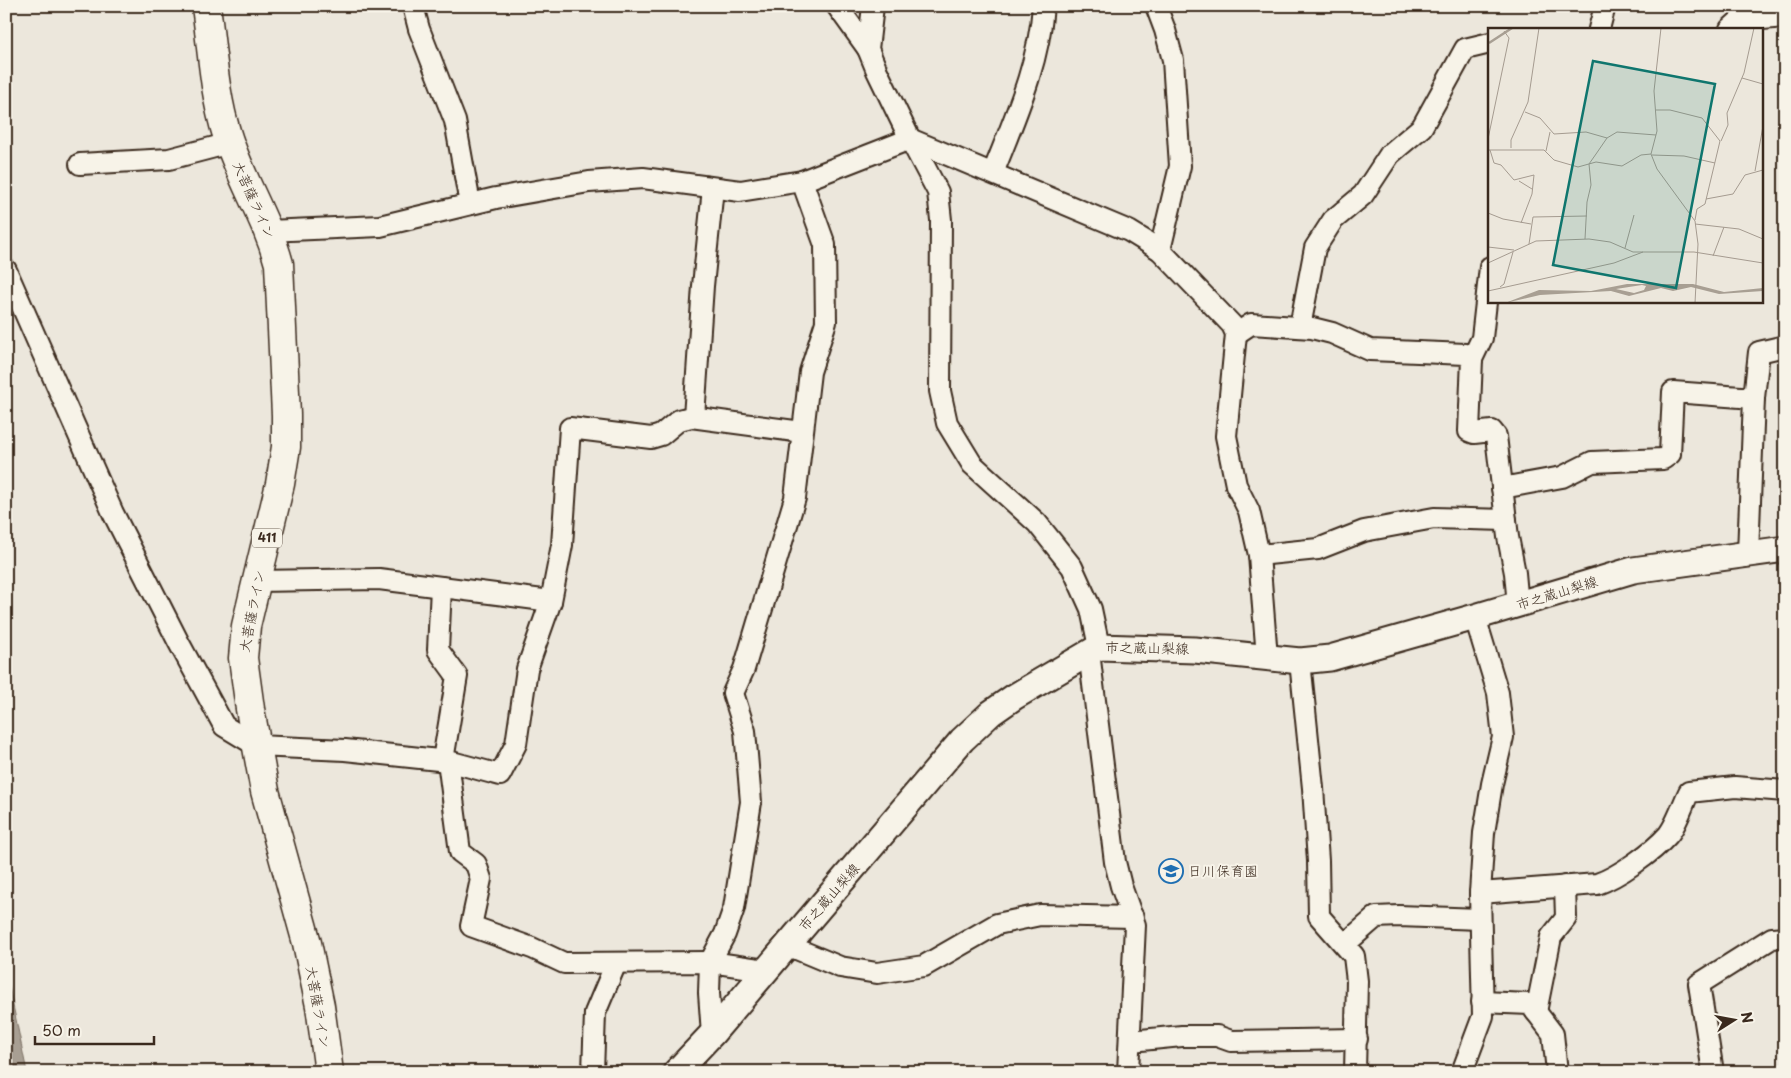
<svg xmlns="http://www.w3.org/2000/svg" width="1791" height="1078" viewBox="0 0 1791 1078" font-family="'Playpen Sans','Klee One',sans-serif">
<rect width="100%" height="100%" fill="#ece7dc"/>
<filter id="ink" filterUnits="userSpaceOnUse"><feTurbulence type="fractalNoise" baseFrequency=".02" numOctaves="2"/><feDisplacementMap in="SourceGraphic" scale="10" xChannelSelector="R" yChannelSelector="G"/><feConvolveMatrix kernelMatrix="1 2 1 2 8 2 1 2 1" color-interpolation-filters="sRGB"/></filter>
<g filter="url(#ink)">
<polygon fill="#a89f93" stroke="#7c7064" points="6,972 27,1072 6,1072"/>
<g fill="none" stroke-linecap="round" stroke-linejoin="round">
<defs>
<g id="minor">
<polyline points="413,6 419,29 455,121 470,204"/>
<polyline points="837,6 868,49"/>
<polyline points="873,6 868,49 877,71 910,139 938,192 941,220 940,391 947,423 972,464 1037,523 1072,567 1091,609 1099,647"/>
<polyline points="1156,6 1165,30 1173,60 1180,166 1160,250"/>
<polyline points="1599,29 1605,6"/>
<polyline points="1730,29 1739,21 1785,17"/>
<polyline points="80,164 169,159 230,143"/>
<path d="M993,173C1014,119 1039,65 1043,6"/>
<polyline points="268,231 380,226 496,198 589,182 643,178 740,191 802,181 910,139 1129,231 1160,250 1232,325 1236,334 1226,436 1236,485 1249,511 1259,555 1267,658"/>
<polyline points="6,270 113,513 179,643 224,726 257,746 345,750 448,761 500,775 516,744 527,669 551,601 562,545 570,428 651,438 661,435 679,420 691,417 802,432"/>
<polyline points="1300,327 1315,248 1333,220 1363,195 1390,154 1422,127 1465,49 1490,43"/>
<polyline points="1236,334 1251,324 1312,328 1332,333 1370,350 1466,354 1472,359 1469,431 1474,433 1492,431 1496,436 1508,537 1515,573 1518,605"/>
<polyline points="1472,359 1482,338 1490,267"/>
<polyline points="694,417 703,286 713,188"/>
<polyline points="1502,488 1562,477 1592,462 1663,459 1670,454 1673,392 1754,398 1759,352 1785,346"/>
<polyline points="1748,554 1754,398"/>
<polyline points="1259,555 1318,549 1364,531 1434,518 1506,520"/>
<polyline points="257,581 379,579 551,601"/>
<polyline points="441,587 438,650 457,676 443,760"/>
<polyline points="1089,652 1115,862 1121,886 1135,925 1128,1072"/>
<polyline points="1300,661 1313,788 1318,861 1319,916 1354,956 1357,981 1355,1072"/>
<polyline points="448,761 460,852 476,864 481,879 471,926 532,948 564,963 710,962 766,970"/>
<path d="M1480,893L1597,884C1618,877 1653,852 1668,835C1677,824 1683,804 1689,792L1735,787L1785,791"/>
<polyline points="1345,944 1376,917 1399,916 1480,919"/>
<polyline points="787,945 840,967 877,973 924,966 997,924 1040,915 1133,917"/>
<polyline points="1482,1002 1530,1004 1553,1034 1557,1072"/>
<polyline points="1536,1012 1551,937 1566,918 1565,886"/>
<polyline points="712,1034 709,993 710,962 725,934 734,908 751,802 745,731 733,693 744,669 795,498 810,372 826,322 825,245 802,181"/>
<polyline points="1131,1041 1182,1036 1217,1036 1231,1041 1357,1039"/>
<polyline points="593,1072 595,1013 616,963"/>
<polyline points="1462,1072 1483,1016 1480,893 1484,833 1492,784 1503,737 1498,693 1475,617"/>
<polyline points="1713,1072 1699,984 1772,938 1785,937"/>
</g>
<polyline id="major" points="676,1072 712,1034 962,740 991,713 1014,697 1099,647 1195,650 1300,661 1330,658 1475,617 1633,570 1785,549"/>
<path id="highway" d="M206,6C212,49 214,94 227,135C241,180 267,219 279,264L286,415V447L280,484L246,626L243,658L250,709L265,791L307,943L320,1006L329,1072"/>
</defs>
<use href="#minor" stroke="#3b2a1e" stroke-width="24"/>
<use href="#major" stroke="#3b2a1e" stroke-width="29"/>
<use href="#highway" stroke="#3b2a1e" stroke-width="31"/>
<use href="#minor" stroke="#f7f3e8" stroke-width="20"/>
<use href="#major" stroke="#f7f3e8" stroke-width="25"/>
<use href="#highway" stroke="#f7f3e8" stroke-width="28"/>
</g>
</g>
<defs>
<symbol id="school-ring" viewBox="-11 -11 22 22"><circle r="9.5" fill="#f7f3e8" stroke="#1f6fb2" stroke-width="1.5"/><path d="M0-5L7-2L0 1L-7-2ZM-4 1L0 2.5L4 1V4Q0 6-4 4Z" fill="#1f6fb2"/></symbol>
</defs>
<g fill-rule="evenodd">
<use href="#school-ring" x="1157" y="857" width="28" height="28"/>
</g>
<g text-anchor="middle" stroke-width="4" stroke-linejoin="round" paint-order="stroke">
<rect fill="#f7f3e8" stroke="#73665b" stroke-width="1" x="252" y="528.5" width="30" height="19" rx="4"/>
<g font-size="12" font-weight="bold" fill="#3b2a1e">
<text x="267" y="542">411</text>
</g>
<g font-size="14" fill="#3b2a1e" stroke="#f7f3e8">
<text transform="translate(254 200) rotate(66)" y="5">大菩薩ライン</text>
<text transform="translate(1557 593) rotate(-17)" y="5">市之蔵山梨線</text>
<text transform="translate(252 611) rotate(-79)" y="5">大菩薩ライン</text>
<text transform="translate(1147 648) rotate(1)" y="5">市之蔵山梨線</text>
<text transform="translate(829 897) rotate(-49)" y="5">市之蔵山梨線</text>
<text transform="translate(318 1007) rotate(80)" y="5">大菩薩ライン</text>
</g>
<g font-size="14" fill="#3b2a1e" stroke="#f7f3e8" text-anchor="start">
<text x="1188" y="876">日川保育園</text>
</g>
</g>
<g transform="translate(1488 28)">
<rect width="275" height="275" fill="#ece7dc"/>
<path d="M139,256H205L236,264L275,260V263L231,266L203,259L185,263L173,260L141,268L123,263L52,267L17,275L51,262L103,263ZM154,257L158,258L156,262L146,265L128,261Z" fill="#a89f93" fill-rule="evenodd"/>
<path fill="none" stroke="#a89f93" stroke-width="2.5" d="M1,15L24,0"/>
<path fill="none" stroke="#a59b90" stroke-width="1" d="M173,0L166,63L169,103L163,126L169,141L207,193L210,216L207,275M0,4V31M254,50L275,56M168,82H182L214,90L232,113L217,176L209,181L207,192M37,84L52,90L66,106L98,104L119,110M0,111L21,10L16,3M233,113L240,97L239,85L256,45L266,0M23,120V112L40,74L51,0M0,122H56L66,132L90,139L108,134L134,138L153,127L163,126M2,122L6,135L13,137L26,152L46,147L44,166L33,195M58,123L62,104M164,127L196,128L227,135M267,143L275,98M31,153L44,161M218,171L245,166L257,147L275,142M0,185L15,191L43,196M207,196L251,201L275,211M97,211L99,174L103,157L101,136L108,126L119,110L129,104L168,107M41,216L45,189L99,188M0,219L26,222M137,220L146,187M225,228L236,199M0,235L48,213L101,211L122,214L145,224H206L275,235M12,259L16,256L25,224M0,263L126,235L155,224"/>
<path fill="#0f766e" fill-opacity="0.15" stroke="#0f766e" stroke-width="2.5" d="M105,33L227,56L188,260L65,237Z"/>
<rect width="275" height="275" fill="none" stroke="#3b2a1e" stroke-width="2.5"/>
</g>
<rect width="1791" height="1078" fill="none" stroke="#f7f3e8" stroke-width="25"/>
<rect x="12" y="12" width="1766" height="1053" fill="none" stroke="#3b2a1e" stroke-width="2" filter="url(#ink)"/>
<g transform="translate(1734 1020) rotate(79)" stroke="#f7f3e8" stroke-width="4" paint-order="stroke">
<path d="M0-4L9 19L0 12L-9 19Z" fill="#3b2a1e"/>
<text y="-8" font-size="14" font-weight="bold" text-anchor="middle" fill="#3b2a1e">N</text>
</g>
<path d="M35 1036v8h119v-8" fill="none" stroke="#3b2a1e" stroke-width="2.5"/>
<text x="42" y="1036" font-size="15" fill="#3b2a1e" stroke="#f7f3e8" stroke-width="4" paint-order="stroke">50 m</text>
</svg>
